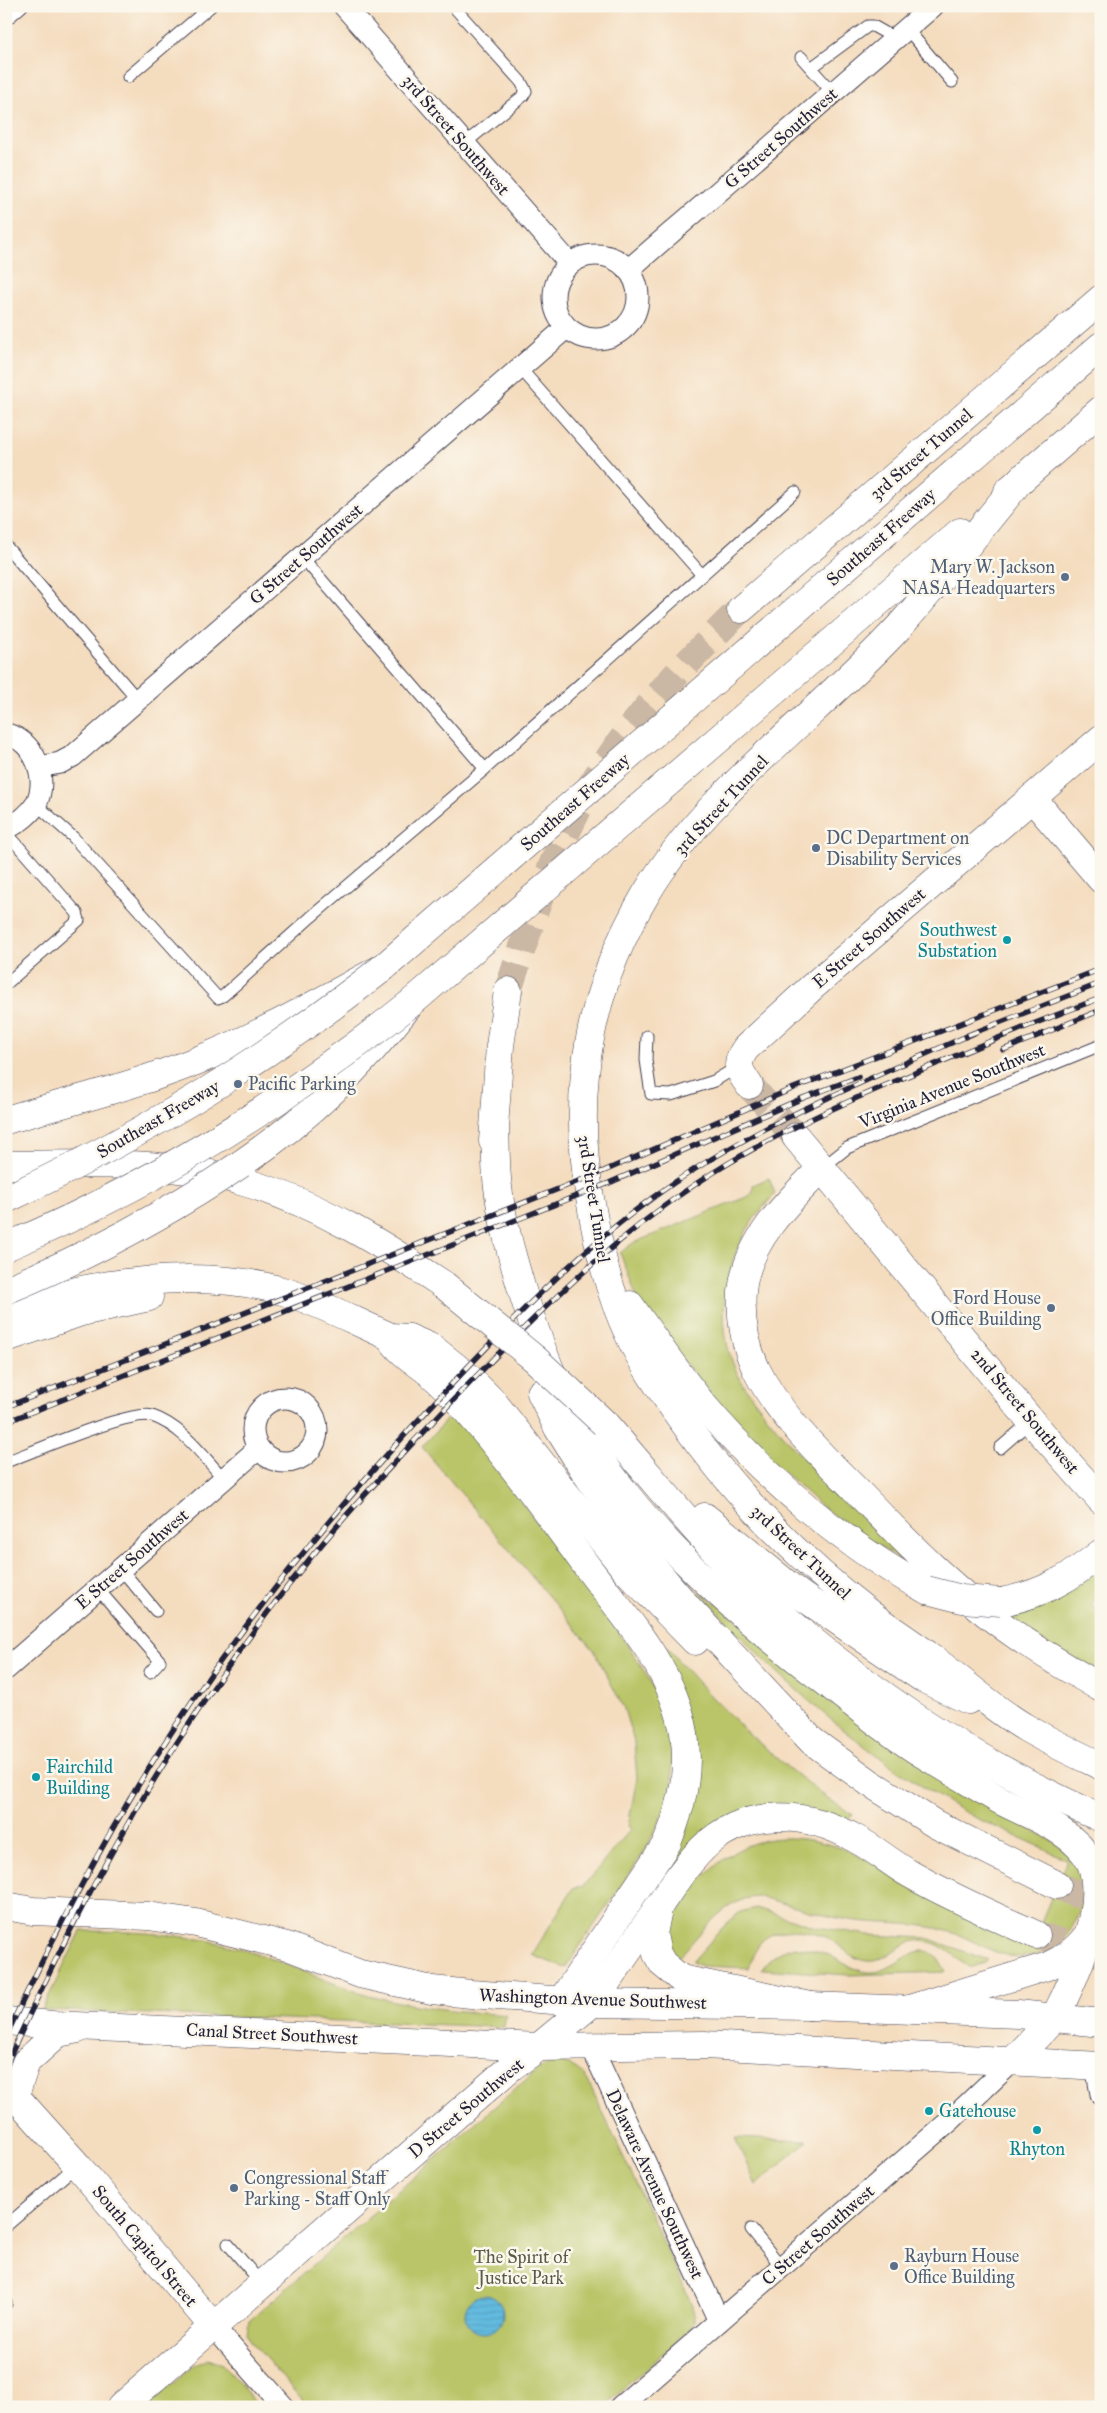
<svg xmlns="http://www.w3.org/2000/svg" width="1107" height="2413" viewBox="0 0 1107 2413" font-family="'IM FELL Great Primer',serif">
<defs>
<pattern id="water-rules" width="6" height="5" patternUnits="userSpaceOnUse" patternTransform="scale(1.25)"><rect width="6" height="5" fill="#62bbdf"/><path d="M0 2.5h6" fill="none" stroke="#55a0c0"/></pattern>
</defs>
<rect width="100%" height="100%" fill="#fbf7ec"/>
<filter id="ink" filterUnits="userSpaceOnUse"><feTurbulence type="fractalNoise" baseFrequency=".02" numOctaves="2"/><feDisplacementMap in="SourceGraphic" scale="10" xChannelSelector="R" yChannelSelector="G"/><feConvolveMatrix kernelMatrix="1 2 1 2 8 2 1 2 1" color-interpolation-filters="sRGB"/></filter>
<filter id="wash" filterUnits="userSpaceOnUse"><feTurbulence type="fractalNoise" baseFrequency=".0096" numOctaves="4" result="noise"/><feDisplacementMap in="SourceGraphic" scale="20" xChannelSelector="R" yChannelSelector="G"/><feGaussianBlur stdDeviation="1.12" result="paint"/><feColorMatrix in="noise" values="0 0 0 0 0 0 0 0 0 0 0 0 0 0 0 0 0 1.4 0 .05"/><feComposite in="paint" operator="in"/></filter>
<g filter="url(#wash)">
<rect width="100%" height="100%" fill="#f4dcbe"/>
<g fill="#b9c567" stroke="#6e7451">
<path d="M769,1178L775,1194C768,1202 759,1211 753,1220C727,1259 716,1313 731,1358C738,1380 753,1399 767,1416C808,1468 857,1513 904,1559L901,1561L821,1506L740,1432L640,1305L620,1253L633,1243L749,1196L753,1191V1185Z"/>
<polygon points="454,1411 618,1631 648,1677 664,1716 672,1752 672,1790 659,1823 643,1854 565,1968 532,1955 573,1888 583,1886 631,1829 628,1826 637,1778 634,1742 624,1709 594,1650 422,1447"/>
<polygon points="1101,1567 1101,1592 1091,1606 1101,1609 1101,1679 1005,1617 1057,1599 1074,1589"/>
<path d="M698,1590L971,1796L1057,1844C1075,1860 1087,1883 1080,1908C1073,1937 1049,1958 1017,1957C994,1956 972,1938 950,1932C914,1920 875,1926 838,1918C812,1913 786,1904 761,1897C732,1896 712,1920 694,1940C686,1949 682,1956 671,1960C664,1940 664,1924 674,1906L678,1908C726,1842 771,1822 849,1851L1033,1941L1067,1860C1030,1840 990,1827 954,1806C857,1749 772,1674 698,1590Z"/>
<path d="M642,1618C704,1693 770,1762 853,1815L847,1821L790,1807L676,1865L671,1862L686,1833L693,1801Z"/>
<path d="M756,1908L817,1927L868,1935L927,1938L988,1960L985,1963L968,1968C948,1949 925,1930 898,1948C888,1954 879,1963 867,1961C852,1960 841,1945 828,1938C810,1928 774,1926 760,1943C754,1950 752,1959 749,1968L702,1966L692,1962L724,1926L740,1912Z"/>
<path d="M81,1931C123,1931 164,1933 205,1940C256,1949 304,1973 352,1990C401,2006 454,2011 506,2015L504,2027L42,2010Z"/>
<path d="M795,1947C806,1949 818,1950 829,1955C841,1961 854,1971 868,1972C900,1975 923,1923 946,1972L849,1975L762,1969C771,1956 780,1951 795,1947Z"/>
<path d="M554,2062C570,2063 579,2068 588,2081L693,2306L694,2321L690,2329L603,2407H308L251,2341L247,2334L249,2321L538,2069Z"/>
<polygon points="735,2138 808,2141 756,2185"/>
<polygon points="208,2359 223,2364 259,2407 147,2407 195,2364"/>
</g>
<circle fill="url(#water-rules)" stroke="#426e8d" cx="484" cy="2314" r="19"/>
</g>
<g filter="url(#ink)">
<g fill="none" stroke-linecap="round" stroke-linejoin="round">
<polyline stroke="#cab7a4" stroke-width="28" stroke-dasharray="28 14" stroke-linecap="butt" points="749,1085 796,1137"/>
<g stroke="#cab7a4" stroke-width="28" stroke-dasharray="28 14" stroke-linecap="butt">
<path d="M508,991C531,921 554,848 592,784C633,718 685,663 741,609"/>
<polyline points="1057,1885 1101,1905"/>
<polyline points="1036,1935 1101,1954"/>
</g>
<defs>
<g id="service">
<polyline points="453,6 521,82 526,91 523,96 464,144"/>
<polyline points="6,20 22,6"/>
<polyline points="907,29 952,82"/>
<polyline points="801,57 833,93"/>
<polyline points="811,68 868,26 873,26 896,39"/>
<polyline points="128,77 211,6"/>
<polyline points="520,368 702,575"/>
<polyline points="6,546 138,700"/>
<polyline points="485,769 795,492"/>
<polyline points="36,804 73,837 218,998 223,996 311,917 485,769 302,557"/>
<polyline points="6,832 77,913 79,920 6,984"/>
<polyline points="647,1036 646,1060 651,1094 671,1095 714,1081 739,1066"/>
<polyline points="822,1168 847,1148 1101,1045"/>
<polyline points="1000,1448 1031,1421"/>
<path d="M6,1462C32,1452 131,1409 152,1416C182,1426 203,1456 224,1479"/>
<polyline points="121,1569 156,1611"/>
<polyline points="98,1589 160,1661 150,1672"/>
<polyline points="6,2226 77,2165"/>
<polyline points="751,2229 781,2266"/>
<polyline points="228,2244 262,2284"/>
<polyline points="6,2303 6,2304"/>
</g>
<g id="minor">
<polyline points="344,6 569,263"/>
<circle cx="596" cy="297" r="42"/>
<polyline points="628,270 933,6"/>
<path d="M6,734C35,741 49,778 36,804C29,816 18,823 6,829"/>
<polyline points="39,767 60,763 73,756 566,328"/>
<circle cx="285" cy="1430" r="32"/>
<polyline points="6,1669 258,1449"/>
<polyline points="592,2048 719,2321"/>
<polyline points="1096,2066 1101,2094"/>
<polyline points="212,2325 284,2407"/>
<polyline points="620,2407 952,2119 1014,2060"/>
</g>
<g id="tertiary">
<polyline points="1032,798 1101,879"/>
<path d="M749,1085C738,1070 735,1063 746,1048L812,987L1101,739"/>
<polyline points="796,1137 1031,1421 1101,1500"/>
<polyline points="6,2086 77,2165 212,2325"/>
<polyline points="121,2407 511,2067 539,2047"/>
</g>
<g id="primary">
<polyline points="6,1906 33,1911 148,1916 196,1923 287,1946 360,1974 432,1990 471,1994 592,2003 810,2006 1018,2014 1101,2023"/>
<polyline points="6,2021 53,2025 539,2047 704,2045 1101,2066"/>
<polyline points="539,2047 592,2003"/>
<polyline points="1014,2060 1055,2017"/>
<polyline points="15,2095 26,2062 58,2033 78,2029"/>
</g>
<g id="motorway">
<path d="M1022,478C981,527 942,579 899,627C818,715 707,791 646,894C590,988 572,1085 589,1192C597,1242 608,1292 630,1337C643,1365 661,1390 679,1416C732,1491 797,1558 870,1614C890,1629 912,1643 932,1658C963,1681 993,1709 1026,1728C1050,1742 1076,1754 1101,1766"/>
<polyline points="1008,491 1101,410"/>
<polyline points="741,609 1101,299"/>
<path d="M6,1120C71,1101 138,1085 201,1059C264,1034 324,999 384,967L1101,346"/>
<path d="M495,1123C496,1144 495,1167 498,1187C502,1222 512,1256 522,1290C534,1329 547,1367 566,1404C623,1510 715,1596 809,1669C846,1697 881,1728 921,1753C946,1768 971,1783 996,1798C1028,1816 1073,1828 1091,1863C1107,1906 1075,1978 1055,2017"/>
<polyline points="493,1141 500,1046 508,991"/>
<path d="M241,1164C311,1116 359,1070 411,1003L960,532"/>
<path d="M6,1165C84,1164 172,1160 247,1183C319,1204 382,1244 444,1285"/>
<path d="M822,1168C788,1201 746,1242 742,1292C740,1319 745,1345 756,1369C778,1414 818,1452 852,1486C903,1539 956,1594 1017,1636C1044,1655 1073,1671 1101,1688"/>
<path d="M630,1305C654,1339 677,1374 704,1406C766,1479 843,1544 927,1590"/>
<path d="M6,1312C85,1281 204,1267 286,1292C321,1303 356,1322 391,1337L409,1338L432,1348L467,1376L494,1403L626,1570L695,1641"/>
<polyline points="6,1338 81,1312 149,1297"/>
<path d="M391,1338C400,1353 417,1362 430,1373C441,1382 451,1392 460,1403C505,1454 545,1509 585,1564C623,1615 673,1668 684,1733C690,1772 682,1807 667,1843L562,2000"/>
<polyline points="541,1393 558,1428 584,1470 642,1554 690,1610 812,1741 870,1783 935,1824 1057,1885"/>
<path d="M604,1423C652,1477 697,1536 750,1586C852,1682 972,1762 1101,1818"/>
<polyline points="705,1517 799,1594 860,1636 922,1678 968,1700"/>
<path d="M1001,1602C1041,1595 1070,1578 1101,1553"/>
<polyline points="658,1909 653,1934 657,1954 663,1964 681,1979 810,2006"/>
<path d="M592,2003C614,1972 635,1941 657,1909C671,1888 684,1867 702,1849C745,1806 807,1811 856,1839C875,1849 891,1863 910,1874C950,1897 994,1916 1036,1935"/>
<path d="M909,2009L1048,1966C1064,1959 1077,1950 1087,1936"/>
</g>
</defs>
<use href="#service" stroke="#423e4f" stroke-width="13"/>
<use href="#minor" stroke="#423e4f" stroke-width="23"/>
<use href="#tertiary" stroke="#423e4f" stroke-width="29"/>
<use href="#primary" stroke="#423e4f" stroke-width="29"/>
<use href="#motorway" stroke="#423e4f" stroke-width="29"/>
<use href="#service" stroke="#fff" stroke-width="11"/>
<use href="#minor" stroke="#fff" stroke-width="21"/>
<use href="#tertiary" stroke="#fff" stroke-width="28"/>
<use href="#primary" stroke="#fff" stroke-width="28"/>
<use href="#motorway" stroke="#fff" stroke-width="28"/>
<defs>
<g id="rail">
<polyline points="968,1035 1101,983"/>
<polyline points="1003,1050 1101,1010"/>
<polyline points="6,1407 604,1171 794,1088 1101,969"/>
<polyline points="6,1422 609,1183 803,1098 858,1077"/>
<path d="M6,2036C55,1932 108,1829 171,1733C248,1615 338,1506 435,1402C503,1329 573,1255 655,1196C752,1126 865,1081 974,1033"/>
<path d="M6,2065C39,1993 73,1921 112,1852C174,1740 249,1630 332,1532C373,1484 417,1438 461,1392C538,1312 617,1234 711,1174C774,1134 841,1104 910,1075C973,1048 1036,1022 1101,998"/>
</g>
</defs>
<use href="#rail" stroke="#22223b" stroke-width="5.5"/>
<use href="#rail" stroke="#fbf7ec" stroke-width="4" stroke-dasharray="11" stroke-linecap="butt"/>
<defs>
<g id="motorway-bridge">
<path d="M6,1199C141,1137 267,1059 384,967"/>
<path d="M6,1247C151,1186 288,1101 411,1003"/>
<polyline points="444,1285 535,1359 604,1423"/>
<path d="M6,1290C89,1256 167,1214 241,1164"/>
<polyline points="927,1590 962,1599 1001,1602"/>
</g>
</defs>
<use href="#motorway-bridge" stroke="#423e4f" stroke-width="29" stroke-linecap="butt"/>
<use href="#motorway-bridge" stroke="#fff" stroke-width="28"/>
</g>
</g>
<g fill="#5c6f8a" stroke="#fbf7ec" stroke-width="2">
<circle cx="1065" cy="577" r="5"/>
<circle cx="816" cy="848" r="5"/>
<circle cx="238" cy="1084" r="5"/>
<circle cx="1051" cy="1308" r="5"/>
<circle cx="234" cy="2188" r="5"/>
<circle cx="894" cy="2266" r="5"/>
</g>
<g fill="#0f9aa8" stroke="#fbf7ec" stroke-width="2">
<circle cx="1007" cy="940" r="5"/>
<circle cx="36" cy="1777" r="5"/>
<circle cx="929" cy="2111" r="5"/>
<circle cx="1037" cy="2130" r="5"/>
</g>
<g text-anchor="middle" stroke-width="5" stroke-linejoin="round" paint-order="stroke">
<g font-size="18" fill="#22223b" stroke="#fbf7ec">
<text transform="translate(456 135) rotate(49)" y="6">3rd Street Southwest</text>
<text transform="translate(781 138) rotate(-41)" y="6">G Street Southwest</text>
<text transform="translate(921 454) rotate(-41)" y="6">3rd Street Tunnel</text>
<text transform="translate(881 537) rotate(-41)" y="6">Southeast Freeway</text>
<text transform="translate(306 554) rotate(-41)" y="6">G Street Southwest</text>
<text transform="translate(575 802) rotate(-41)" y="6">Southeast Freeway</text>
<text transform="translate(721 805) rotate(-47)" y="6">3rd Street Tunnel</text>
<text transform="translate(869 938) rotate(-41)" y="6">E Street Southwest</text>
<text transform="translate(952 1086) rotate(-22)" y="6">Virginia Avenue Southwest</text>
<text transform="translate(158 1119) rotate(-30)" y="6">Southeast Freeway</text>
<text transform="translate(594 1199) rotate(81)" y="6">3rd Street Tunnel</text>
<text transform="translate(1025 1411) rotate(50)" y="6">2nd Street Southwest</text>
<text transform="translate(801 1552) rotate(43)" y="6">3rd Street Tunnel</text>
<text transform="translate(132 1559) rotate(-41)" y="6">E Street Southwest</text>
<text transform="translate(593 1999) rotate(2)" y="6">Washington Avenue Southwest</text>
<text transform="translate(272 2034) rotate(3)" y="6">Canal Street Southwest</text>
<text transform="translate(466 2108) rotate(-40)" y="6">D Street Southwest</text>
<text transform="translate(655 2184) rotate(65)" y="6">Delaware Avenue Southwest</text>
<text transform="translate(818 2235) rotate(-41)" y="6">C Street Southwest</text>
<text transform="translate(145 2246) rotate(50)" y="6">South Capitol Street</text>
</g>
<g font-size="18" fill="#4e5e75" stroke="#fbf7ec" text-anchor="start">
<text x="1055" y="573" text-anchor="end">Mary W. Jackson<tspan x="1055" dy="21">NASA Headquarters</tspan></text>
<text x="826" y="844">DC Department on<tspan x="826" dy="21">Disability Services</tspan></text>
<text x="248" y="1090">Pacific Parking</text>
<text x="1041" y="1304" text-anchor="end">Ford House<tspan x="1041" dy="21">Office Building</tspan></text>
<text x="244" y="2184">Congressional Staff<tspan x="244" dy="21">Parking - Staff Only</tspan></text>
<text x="904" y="2262">Rayburn House<tspan x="904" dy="21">Office Building</tspan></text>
</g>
<g font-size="18" fill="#0d838f" stroke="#fbf7ec" text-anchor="start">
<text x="997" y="936" text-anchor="end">Southwest<tspan x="997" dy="21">Substation</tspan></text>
<text x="46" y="1773">Fairchild<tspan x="46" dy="21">Building</tspan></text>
<text x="939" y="2117">Gatehouse</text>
<text x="1037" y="2155" text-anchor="middle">Rhyton</text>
</g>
<g font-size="18" fill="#575b4a" stroke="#fbf7ec">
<text x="521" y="2263">The Spirit of<tspan x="521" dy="21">Justice Park</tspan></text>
</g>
</g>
<rect width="1107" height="2413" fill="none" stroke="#fbf7ec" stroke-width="25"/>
</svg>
